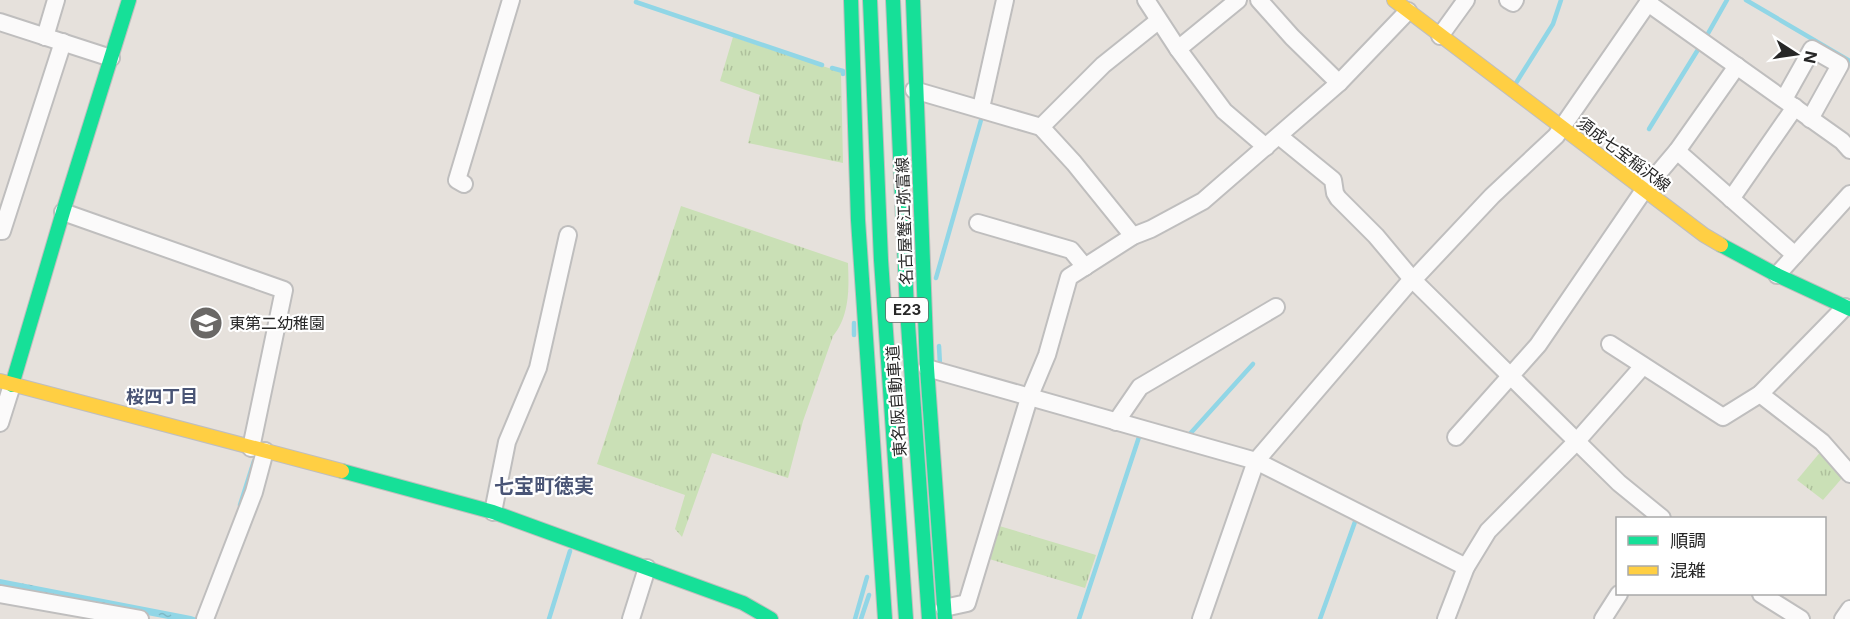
<svg xmlns="http://www.w3.org/2000/svg" width="1850" height="619" viewBox="0 0 1850 619" font-family="Inter,'Noto Sans JP',sans-serif">
<defs>
<pattern id="grass-tufts" width="24" height="20" patternUnits="userSpaceOnUse" patternTransform="scale(1.5)"><rect width="24" height="20" fill="#cae0b6"/><path d="M3 7l-1-3M5 7V3M7 7l1-3M15 17l-1-3M17 17v-4M19 17l1-3" fill="none" stroke="#aec09c"/></pattern>
<pattern id="water-ripples" width="26" height="14" patternUnits="userSpaceOnUse" patternTransform="scale(1.5)"><rect width="26" height="14" fill="#91d6e6"/><path d="M2 4q2-2 4 0t4 0M15 11q2-2 4 0t4 0" fill="none" stroke="#7db8c5"/></pattern>
</defs>
<rect width="100%" height="100%" fill="#e6e1dc"/>
<g fill="url(#grass-tufts)">
<polygon points="733,37 841,72 843,163 748,143 760,95 720,81"/>
<path d="M681,206L848,263C849,287 850,316 833,336L803,421L788,478L712,453L682,537L675,529L685,495L597,464Z"/>
<polygon points="1822,450 1843,477 1823,500 1797,480"/>
<polygon points="996,525 1096,555 1085,588 986,558"/>
</g>
<polygon fill="url(#water-ripples)" points="0,579 191,616 200,619 168,619 0,587"/>
<g fill="none" stroke-linecap="round" stroke-linejoin="round">
<g stroke="#91d6e6" stroke-width="4.5">
<polyline points="1746,0 1850,61"/>
<polyline points="636,2 822,65"/>
<polyline points="1706,37 1727,0"/>
<polyline points="832,68 843,71 843,74"/>
<polyline points="1516,83 1553,24 1561,0"/>
<polyline points="1649,129 1699,48"/>
<polyline points="936,278 983,113"/>
<polyline points="854,323 854,335"/>
<polyline points="939,346 940,365"/>
<polyline points="1186,435 1188,436 1253,364"/>
<polyline points="240,505 254,461"/>
<polyline points="549,619 570,551"/>
<polyline points="855,619 867,577"/>
<polyline points="861,619 869,595"/>
<polyline points="1079,619 1140,434"/>
<polyline points="1320,619 1356,519"/>
</g>
<defs>
<g id="street">
<polyline points="1146,0 1178,49 1224,111 1266,147"/>
<polyline points="1259,0 1292,37 1339,83"/>
<polyline points="1508,0 1513,3 1515,0"/>
<polyline points="1648,3 1842,141 1850,150"/>
<polyline points="0,22 111,58"/>
<polyline points="1440,36 1466,0"/>
<polyline points="45,37 56,0"/>
<polyline points="1178,49 1238,0"/>
<polyline points="914,90 1041,127 1103,65 1158,21"/>
<polyline points="1784,99 1812,49 1840,65 1810,119"/>
<polyline points="981,108 1005,0"/>
<polyline points="1041,127 1074,163 1133,236"/>
<polyline points="1279,136 1333,180 1335,193 1338,198 1376,236 1412,279 1619,483 1662,518"/>
<polyline points="1677,151 1795,255"/>
<polyline points="464,184 457,180 511,0"/>
<polyline points="1731,199 1795,107"/>
<polyline points="63,212 284,290 251,448"/>
<polyline points="978,223 1071,250 1085,267"/>
<polyline points="0,231 2,231 63,42"/>
<polyline points="1777,275 1850,194"/>
<polyline points="1413,280 1492,196 1556,136 1650,0"/>
<polyline points="1610,344 1723,417 1760,394 1845,307"/>
<polyline points="927,368 1256,461 1466,567"/>
<polyline points="1760,394 1822,442 1850,474"/>
<polyline points="1116,422 1140,387 1276,307"/>
<polyline points="0,423 12,385"/>
<polyline points="1456,437 1538,345 1644,190 1677,151 1737,66"/>
<polyline points="493,512 507,442 538,368 568,235"/>
<polyline points="0,594 140,619"/>
<polyline points="1761,594 1801,619"/>
<polyline points="944,608 967,603 1029,398 1047,355 1069,277 1133,236 1151,229 1203,201 1339,83 1408,11"/>
<polyline points="205,619 254,492 265,451"/>
<polyline points="631,619 647,568"/>
<polyline points="1201,619 1256,461 1412,279"/>
<polyline points="1446,619 1466,567 1488,531 1577,441 1643,366"/>
<polyline points="1603,619 1619,594"/>
<polyline points="1843,619 1850,609"/>
</g>
<g id="fast">
<polyline points="851,0 858,220 885,619"/>
<polyline points="870,0 881,260 906,619"/>
<polyline points="893,0 907,310 929,619"/>
<polyline points="913,0 927,368 945,619"/>
<polyline points="1721,245 1777,275 1850,309"/>
<polyline points="12,385 63,212 129,0"/>
<polyline points="342,471 493,512 743,603 771,619"/>
</g>
<g id="slow">
<polyline points="1394,0 1704,235 1721,245"/>
<polyline points="0,381 342,471"/>
</g>
</defs>
<use href="#street" stroke="#bfbebe" stroke-width="20"/>
<use href="#fast" stroke="#bfbebe" stroke-width="16"/>
<use href="#slow" stroke="#bfbebe" stroke-width="16"/>
<use href="#street" stroke="#fbfafa" stroke-width="16"/>
<use href="#fast" stroke="#16e098" stroke-width="14"/>
<use href="#slow" stroke="#ffcf43" stroke-width="14"/>
</g>
<defs>
<symbol id="school-disc" viewBox="-11 -11 22 22"><circle r="9.5" fill="#6a6866" stroke="#fff"/><path d="M0-5L7-2L0 1L-7-2ZM-4 1L0 2.5L4 1V4Q0 6-4 4Z" fill="#fff"/></symbol>
</defs>
<g fill-rule="evenodd">
<use href="#school-disc" x="187" y="304" width="38" height="38"/>
</g>
<g text-anchor="middle" stroke-width="4.5" stroke-linejoin="round" paint-order="stroke">
<rect fill="#fff" stroke="#686868" stroke-width="1.5" x="886" y="298" width="42" height="24" rx="4.5"/>
<g font-size="15" font-weight="bold" fill="#272727">
<text x="907" y="315">E23</text>
</g>
<g font-size="16" fill="#272727" stroke="#fff">
<text transform="translate(1624 154) rotate(37)" y="6">須成七宝稲沢線</text>
<text transform="translate(904 221) rotate(-92)" y="6">名古屋蟹江弥富線</text>
<text transform="translate(896 401) rotate(-94)" y="6">東名阪自動車道</text>
</g>
<g font-size="16" fill="#272727" stroke="#fff" text-anchor="start">
<text x="229" y="329">東第二幼稚園</text>
</g>
<g font-size="18" font-weight="bold" fill="#495475" stroke="#fff">
<text x="162" y="403">桜四丁目</text>
</g>
<g font-size="20" font-weight="bold" fill="#495475" stroke="#fff">
<text x="544" y="493">七宝町徳実</text>
</g>
</g>
<rect x="1616" y="517" width="210" height="78" fill="#ffffff" stroke="#a9a9a9" stroke-width="1.5"/>
<rect x="1628" y="536" width="30" height="9" fill="#16e098" stroke="#a9a9a9" stroke-width="1.5"/>
<text x="1670" y="547" font-size="18" fill="#272727">順調</text>
<rect x="1628" y="566" width="30" height="9" fill="#ffcf43" stroke="#a9a9a9" stroke-width="1.5"/>
<text x="1670" y="577" font-size="18" fill="#272727">混雑</text>
<g transform="translate(1796 54) rotate(102)" stroke="#ffffff" stroke-width="4.5" paint-order="stroke">
<path d="M0-4.5L10 22L0 15L-10 22Z" fill="#272727"/>
<text y="-9" font-size="16" font-weight="bold" text-anchor="middle" fill="#272727">N</text>
</g>
</svg>
